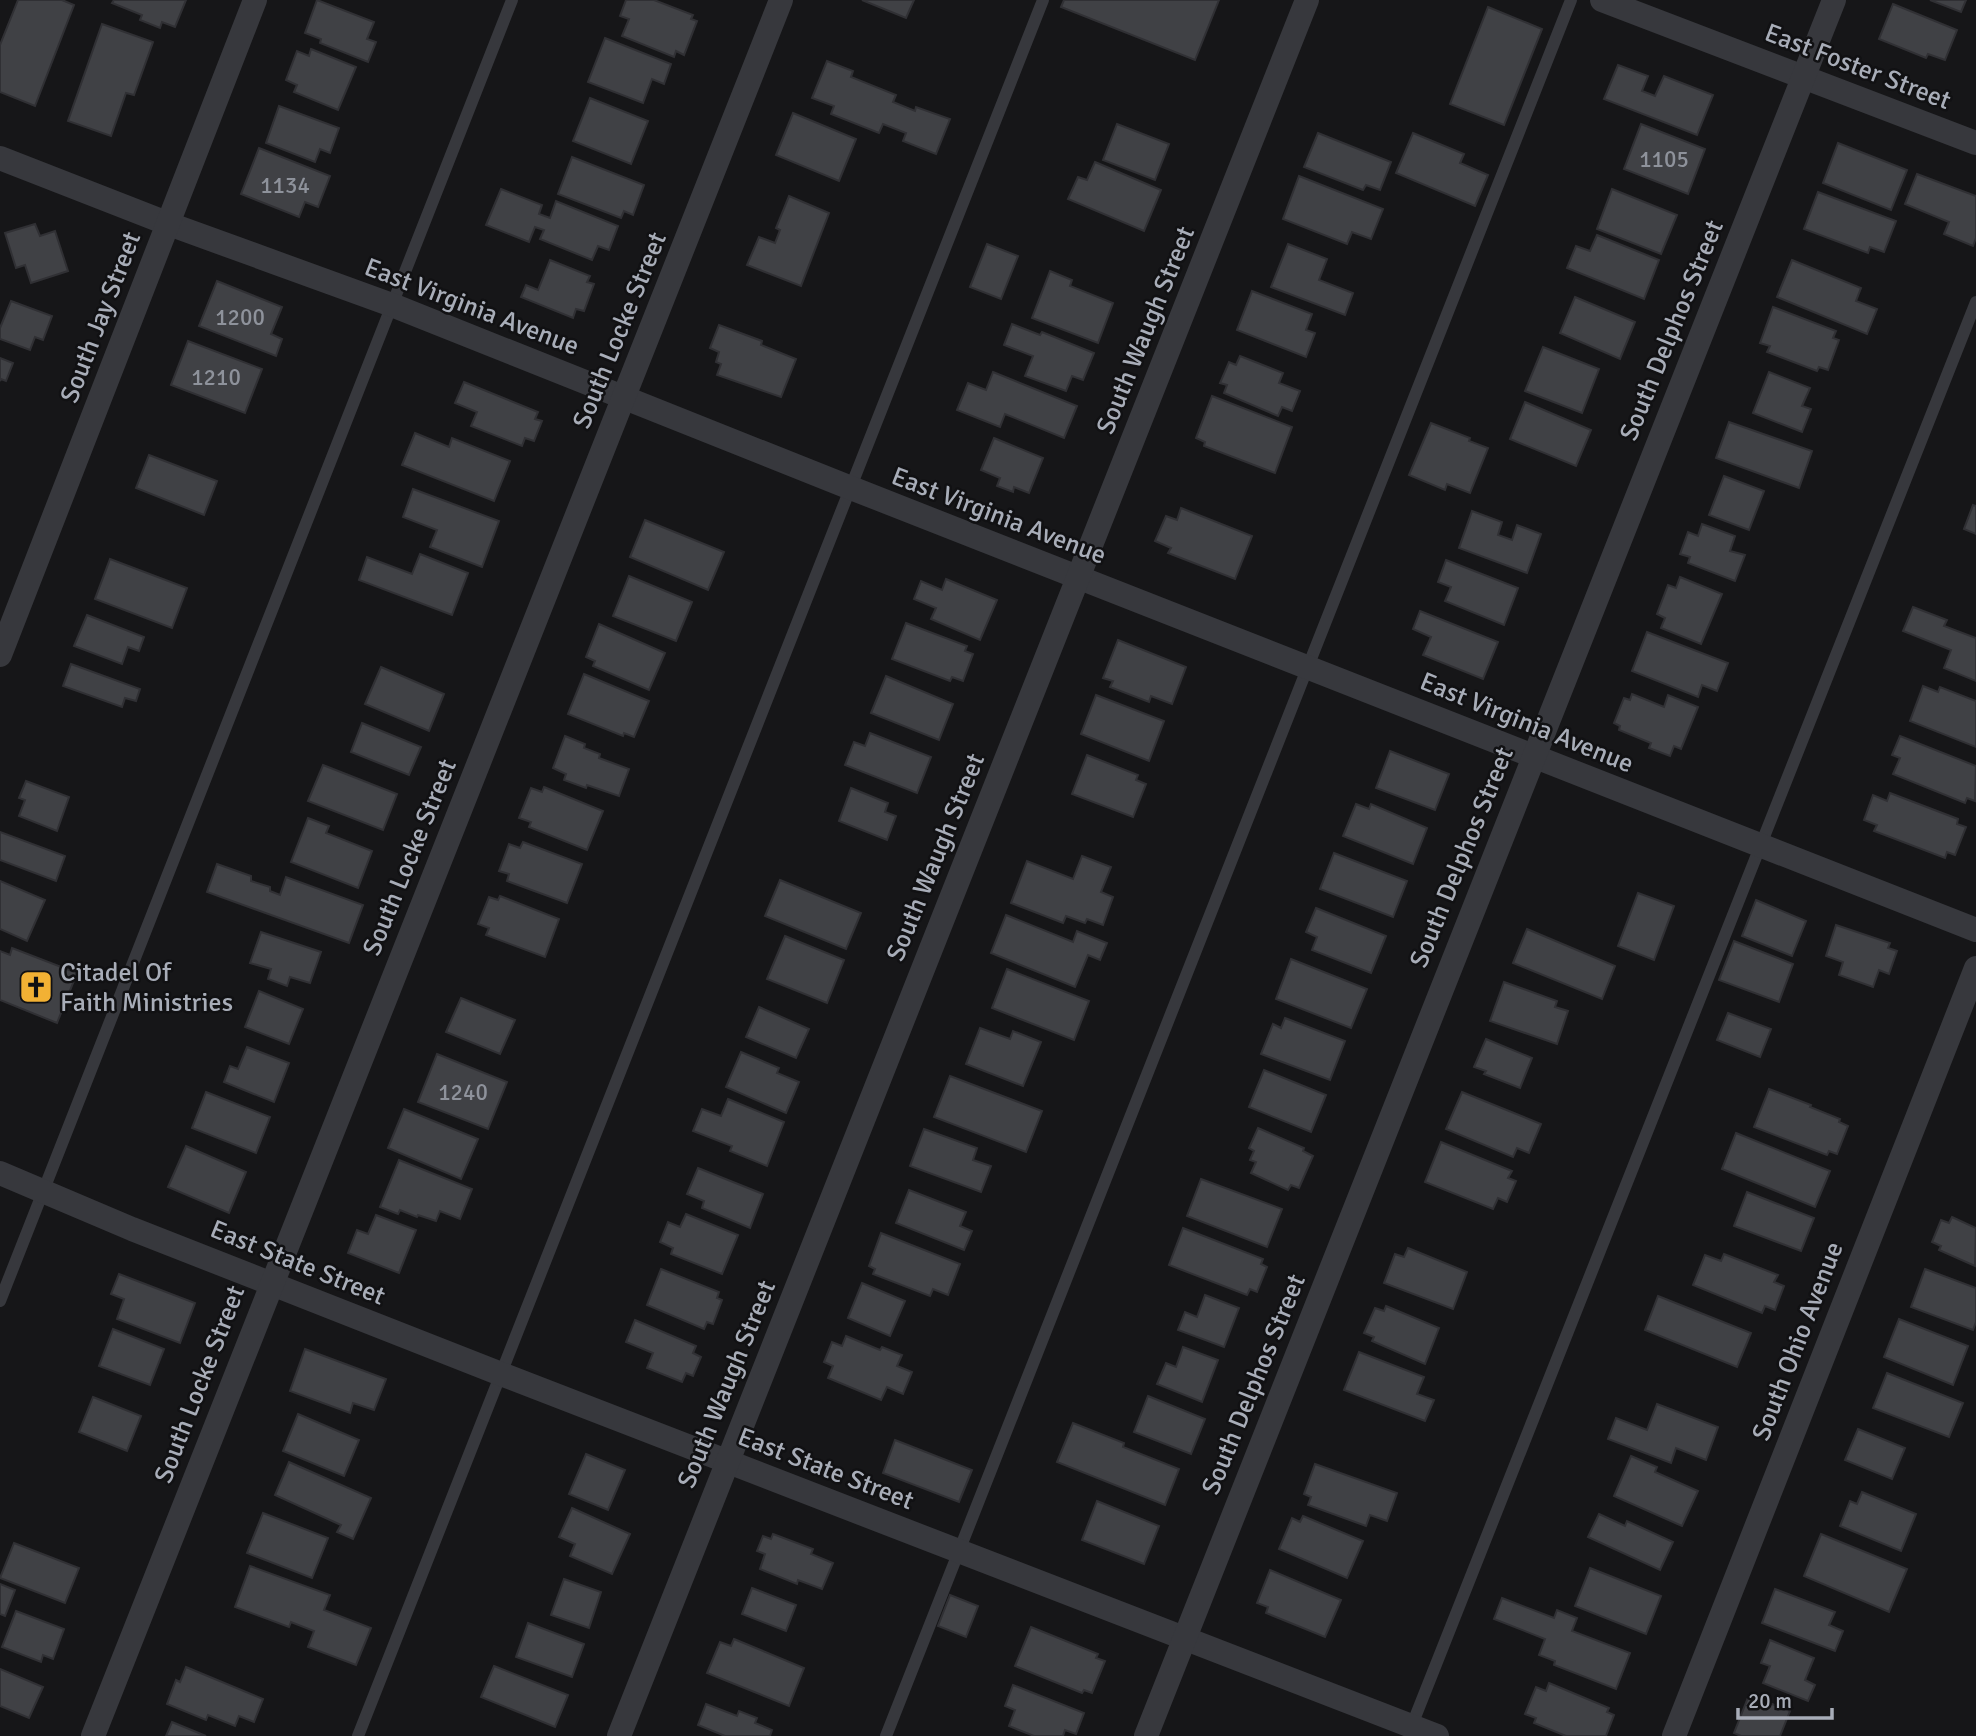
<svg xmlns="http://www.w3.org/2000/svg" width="1976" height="1736" viewBox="0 0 1976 1736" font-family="Signika,sans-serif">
<rect width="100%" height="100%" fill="#161618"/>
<g fill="#404145" stroke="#303034" stroke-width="2">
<polygon points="18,0 62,0 74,5 35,106 0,92 0,45"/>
<polygon points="114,0 186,0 175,27 162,22 160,28 140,20 142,15 112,3"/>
<polygon points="317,0 374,22 367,39 376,42 368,62 320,43 321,39 305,33"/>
<polygon points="626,0 654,0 693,15 691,19 697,21 684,55 676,51 674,57 622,36 629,19 620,16"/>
<polygon points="862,0 914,0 906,18"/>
<polygon points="1064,0 1219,0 1195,60 1061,7"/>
<polygon points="1930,0 1966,0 1961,12"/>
<polygon points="1893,4 1957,30 1945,60 1928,54 1926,58 1879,39"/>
<polygon points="1488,7 1542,29 1504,125 1450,104"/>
<polygon points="102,24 153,42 134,95 126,93 111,136 68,121"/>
<polygon points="605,38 671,64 664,84 652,79 643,103 588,82"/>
<polygon points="311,49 356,67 338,110 294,92 297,85 286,80 297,51 309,56"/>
<polygon points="827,61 853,71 851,77 896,95 893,102 915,111 916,107 950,119 936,154 903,141 906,133 883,124 879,133 831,114 834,106 812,98"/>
<polygon points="1618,65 1648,76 1642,91 1655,96 1664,76 1713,95 1697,135 1604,99"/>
<polygon points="590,98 648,121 631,164 573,141"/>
<polygon points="279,106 339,128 330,153 320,149 315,162 266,143"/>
<polygon points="793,113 856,139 839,181 776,155"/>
<polygon points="1117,124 1169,144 1155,180 1103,160"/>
<polygon points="1641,124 1705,149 1688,194 1624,169"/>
<polygon points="1318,133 1391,162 1380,190 1366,185 1363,190 1304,167"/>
<polygon points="1413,133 1464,154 1460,163 1488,175 1475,206 1396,173"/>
<polygon points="1838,143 1907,170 1891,210 1823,183"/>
<polygon points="259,148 330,176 318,207 305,202 299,217 241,194"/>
<polygon points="572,157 644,185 633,215 624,211 621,218 558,194"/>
<polygon points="1095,162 1161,190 1144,231 1068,199 1078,177 1087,180"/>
<polygon points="1917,174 1976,196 1976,238 1973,246 1944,234 1949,222 1905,204"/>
<polygon points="1299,176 1383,209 1371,239 1352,232 1347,244 1283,219"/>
<polygon points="501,189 542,205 539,214 550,218 556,201 618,226 609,250 598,246 592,260 540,239 544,230 535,227 529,242 486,225"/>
<polygon points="1612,189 1677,215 1661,254 1597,229"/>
<polygon points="1818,192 1896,221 1884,252 1870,247 1868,253 1804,229"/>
<polygon points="789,196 829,213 801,286 747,265 759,237 775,243 780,230 776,228"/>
<polygon points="35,224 40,236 55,231 68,271 31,283 25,265 16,268 5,233"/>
<polygon points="1597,235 1659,260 1644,299 1567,268 1576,246 1590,251"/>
<polygon points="987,244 1018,256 1001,299 970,287"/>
<polygon points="1288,244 1327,259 1319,280 1353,293 1345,315 1271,287"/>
<polygon points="550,260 590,276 587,282 594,284 584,311 576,309 573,318 521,297 526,285 538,290"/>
<polygon points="1792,260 1861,288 1856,301 1877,309 1867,334 1777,297"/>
<polygon points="1050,271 1072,280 1070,286 1113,303 1098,343 1032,318"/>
<polygon points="217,281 282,307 271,334 282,339 276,356 199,326"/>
<polygon points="1252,291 1312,314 1306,330 1315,333 1306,357 1237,330"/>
<polygon points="1575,297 1635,322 1620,359 1560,333"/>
<polygon points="11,301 52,316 43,340 35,337 30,350 0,339 0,328"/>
<polygon points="1773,307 1836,331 1833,338 1839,340 1828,370 1819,367 1817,371 1767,352 1770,346 1760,343"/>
<polygon points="1012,324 1040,335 1042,332 1094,353 1083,380 1072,376 1066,391 1025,376 1033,356 1004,345"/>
<polygon points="719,325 762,341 761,345 796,359 781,397 717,375 721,364 716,362 719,352 710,348"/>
<polygon points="188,341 262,369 245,413 171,385"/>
<polygon points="1543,347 1599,369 1582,413 1525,391"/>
<polygon points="1240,356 1283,373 1279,383 1300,391 1292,411 1282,407 1278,416 1224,393 1227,385 1220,383 1229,362 1236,365"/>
<polygon points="0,358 13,363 6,381 1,379 0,381"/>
<polygon points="993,372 1077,406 1064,438 1005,414 1000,427 957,410 968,383 986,390"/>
<polygon points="1769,372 1810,388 1802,406 1811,409 1802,432 1753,413"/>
<polygon points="464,382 538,412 535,419 542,421 534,441 525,438 522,446 471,426 477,412 455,403"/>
<polygon points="1212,396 1292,427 1275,473 1204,446 1205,442 1196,438"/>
<polygon points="1525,402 1591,430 1576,466 1510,439"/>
<polygon points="1729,422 1812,451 1799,488 1716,458"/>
<polygon points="1431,423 1470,438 1469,441 1488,448 1470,493 1447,484 1445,490 1409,475"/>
<polygon points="415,433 449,447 452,438 510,461 494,501 402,465"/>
<polygon points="994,438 1043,458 1029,493 1014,487 1013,492 997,486 1000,478 981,470"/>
<polygon points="149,455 217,481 204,515 136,488"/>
<polygon points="1724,476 1764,491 1749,530 1709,515"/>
<polygon points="413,489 499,521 482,567 430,547 437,530 403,517"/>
<polygon points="1973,505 1976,506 1976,534 1964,529"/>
<polygon points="1181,508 1252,536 1235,579 1168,553 1171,548 1155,541 1166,516 1177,520"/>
<polygon points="1472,511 1502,522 1498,535 1512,540 1517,525 1541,534 1527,573 1459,548"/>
<polygon points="645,520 724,552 708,590 630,557"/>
<polygon points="1702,524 1735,536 1730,551 1745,555 1735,581 1688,563 1690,557 1680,554 1688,532 1698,536"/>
<polygon points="420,554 468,573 452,615 359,580 367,557 412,574"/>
<polygon points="110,559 187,588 172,628 95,599"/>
<polygon points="1446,560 1518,588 1504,625 1445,601 1451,587 1438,582"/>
<polygon points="629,576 692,602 676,641 613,616"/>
<polygon points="1680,577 1722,594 1701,644 1661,628 1665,618 1657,614 1668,585 1676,588"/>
<polygon points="946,579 997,600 980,640 931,619 936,608 914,599 921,581 942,590"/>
<polygon points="1913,607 1947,620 1944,626 1976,638 1976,681 1944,668 1951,650 1903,631"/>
<polygon points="1420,611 1498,642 1483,679 1423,655 1431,637 1413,629"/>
<polygon points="87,615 144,637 139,651 128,647 122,664 74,646"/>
<polygon points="906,623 967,646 965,651 973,654 963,681 952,677 950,681 892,659"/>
<polygon points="599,624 665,653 649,690 593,666 595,661 586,657"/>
<polygon points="1647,632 1728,663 1717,691 1702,685 1698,697 1632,671"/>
<polygon points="1118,640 1186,667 1172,704 1151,696 1149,702 1110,687 1113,681 1103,678"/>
<polygon points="71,664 140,689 136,701 125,698 122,707 63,686"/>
<polygon points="381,667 444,694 429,731 365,704"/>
<polygon points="584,674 649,701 634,737 624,733 623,736 568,714"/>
<polygon points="886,676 953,704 939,740 871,713"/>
<polygon points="1923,686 1938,692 1940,687 1976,701 1976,747 1910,721"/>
<polygon points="1632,694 1664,707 1668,695 1698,707 1681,749 1674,746 1670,756 1649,748 1651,743 1619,730 1620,726 1614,723 1624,698 1630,700"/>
<polygon points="1096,695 1164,721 1149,761 1081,734"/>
<polygon points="362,723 421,747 409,775 351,752"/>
<polygon points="870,733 931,757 917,793 845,765 854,742 865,746"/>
<polygon points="565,736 585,744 584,748 600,754 599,758 629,769 619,796 587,785 586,788 564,780 566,774 553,768"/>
<polygon points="1900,736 1976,766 1975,801 1967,798 1965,803 1893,774 1900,758 1892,755"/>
<polygon points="1390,751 1449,774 1435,810 1376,788"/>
<polygon points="1087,755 1138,775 1136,780 1146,784 1133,817 1072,794"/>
<polygon points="323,765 397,794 383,830 308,801"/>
<polygon points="26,781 69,797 57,831 19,816 25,800 19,798"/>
<polygon points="544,787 603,811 587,850 529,827 531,822 519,818 531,788 542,792"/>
<polygon points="851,788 888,803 885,812 896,816 887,840 839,821"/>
<polygon points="1890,793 1958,819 1957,824 1966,827 1955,855 1947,852 1945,858 1874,831 1877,825 1864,820 1873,795 1887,801"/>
<polygon points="1356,804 1369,809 1371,804 1427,828 1413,864 1343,836"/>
<polygon points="308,818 329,826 326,833 372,851 358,888 291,862"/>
<polygon points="0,832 65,856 56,881 0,860"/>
<polygon points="523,842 582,864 567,903 507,881 509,874 499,871 509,844 520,848"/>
<polygon points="1334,853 1407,881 1393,917 1320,889"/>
<polygon points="1082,856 1111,867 1101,892 1113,897 1103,925 1087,919 1085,923 1066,916 1063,923 1011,903 1027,861 1073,879"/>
<polygon points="217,864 251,876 251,881 270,887 270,891 280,895 286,877 363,905 349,943 207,892"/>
<polygon points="780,880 861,913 846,949 765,916"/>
<polygon points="0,881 45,900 27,941 0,929"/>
<polygon points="1638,893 1674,906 1654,960 1618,946"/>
<polygon points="500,896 559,919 545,957 486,935 489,928 478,924 489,897 498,900"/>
<polygon points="1756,900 1806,921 1792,956 1742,936"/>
<polygon points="1316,908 1386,936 1371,973 1312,950 1317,937 1306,932"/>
<polygon points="1006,915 1073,942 1077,931 1107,943 1100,960 1088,955 1075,987 991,953"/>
<polygon points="1836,925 1890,943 1888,948 1897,951 1889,974 1879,970 1873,987 1839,975 1843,962 1826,956"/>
<polygon points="1527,929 1615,966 1602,999 1513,963"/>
<polygon points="261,932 321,952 310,983 290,977 287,986 268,979 271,969 250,963"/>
<polygon points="785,936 844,960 827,1003 767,979"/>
<polygon points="1734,941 1793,964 1779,1002 1719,980"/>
<polygon points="12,948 77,973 57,1023 0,1000 0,951 10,955"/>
<polygon points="1291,959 1367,989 1351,1028 1276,999"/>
<polygon points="1007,969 1089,1001 1074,1040 992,1008"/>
<polygon points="1504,982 1557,1001 1555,1007 1568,1011 1557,1044 1490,1021"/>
<polygon points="259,991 303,1009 289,1044 245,1027"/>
<polygon points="461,998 515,1020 500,1054 446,1032"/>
<polygon points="759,1007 809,1029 796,1058 746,1037"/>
<polygon points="1728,1013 1771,1029 1760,1057 1717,1040"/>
<polygon points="1285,1018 1345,1041 1330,1080 1261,1054 1273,1024 1281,1028"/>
<polygon points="980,1028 1010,1039 1013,1031 1041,1042 1023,1086 966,1064"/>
<polygon points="1486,1039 1532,1058 1520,1088 1484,1074 1486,1071 1474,1067"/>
<polygon points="247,1047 289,1063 274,1102 224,1082 230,1066 238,1069"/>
<polygon points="741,1052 779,1068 777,1073 799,1082 786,1113 726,1087"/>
<polygon points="437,1054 507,1082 488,1129 418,1102"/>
<polygon points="1264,1070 1326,1095 1311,1132 1249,1107"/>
<polygon points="950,1076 1042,1111 1026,1152 934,1117"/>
<polygon points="1769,1089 1811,1105 1810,1107 1840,1119 1839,1122 1848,1126 1837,1154 1829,1151 1827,1155 1754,1127"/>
<polygon points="206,1092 270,1117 256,1153 192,1128"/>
<polygon points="1462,1092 1541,1124 1529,1153 1517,1148 1513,1157 1446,1129"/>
<polygon points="728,1099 784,1122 767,1166 730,1151 732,1146 693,1131 702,1109 721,1116"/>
<polygon points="404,1109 478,1139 461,1179 388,1148"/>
<polygon points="1258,1128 1304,1148 1303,1151 1313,1156 1299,1188 1291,1185 1288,1190 1251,1173 1256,1162 1250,1160 1254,1151 1249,1148"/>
<polygon points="924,1129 977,1148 973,1160 991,1166 981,1192 910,1166"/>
<polygon points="1736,1133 1830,1171 1815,1207 1722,1169"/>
<polygon points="1441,1142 1512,1171 1508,1178 1516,1181 1507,1202 1498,1198 1493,1209 1425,1182"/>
<polygon points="186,1146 246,1172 229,1213 168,1187"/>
<polygon points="399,1160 472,1189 460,1219 440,1211 436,1221 418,1215 417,1217 400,1210 398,1214 380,1207"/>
<polygon points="698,1168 763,1194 750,1228 702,1208 704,1201 687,1194"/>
<polygon points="1201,1179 1282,1209 1267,1247 1187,1216"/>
<polygon points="909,1190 966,1212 960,1226 972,1231 964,1250 896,1223"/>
<polygon points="1747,1192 1814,1218 1801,1251 1734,1226"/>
<polygon points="686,1214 738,1235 722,1274 671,1254 673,1248 660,1242 668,1222 680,1227"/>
<polygon points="376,1215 416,1230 399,1273 348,1253 357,1230 368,1234"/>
<polygon points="1952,1217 1976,1228 1975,1266 1939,1250 1941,1246 1932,1242 1941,1220 1949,1223"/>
<polygon points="1183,1228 1263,1259 1261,1264 1267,1267 1257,1292 1250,1289 1247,1295 1169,1265"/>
<polygon points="881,1233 960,1264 948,1295 933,1289 930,1296 873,1274 875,1269 869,1266"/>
<polygon points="1408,1248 1467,1272 1453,1309 1384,1283 1395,1254 1404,1257"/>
<polygon points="1724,1254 1778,1275 1774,1282 1784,1286 1775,1310 1765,1306 1762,1313 1693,1285 1705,1255 1721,1261"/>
<polygon points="661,1269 719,1292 717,1298 722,1300 713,1324 707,1322 704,1329 647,1305"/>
<polygon points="1925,1269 1976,1288 1976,1322 1973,1330 1911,1307"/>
<polygon points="119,1274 195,1303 180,1343 117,1319 124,1299 111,1294"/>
<polygon points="862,1283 905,1301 890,1336 848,1318"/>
<polygon points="1205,1295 1239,1308 1224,1347 1178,1330 1185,1312 1197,1317"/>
<polygon points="1658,1296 1751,1333 1737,1367 1645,1330"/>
<polygon points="1386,1306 1439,1328 1425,1364 1372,1341 1374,1337 1364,1333 1375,1308 1384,1311"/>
<polygon points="1899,1319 1968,1346 1953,1385 1884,1357"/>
<polygon points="635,1320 696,1346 693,1353 701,1357 693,1376 686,1373 682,1382 647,1368 653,1353 626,1342"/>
<polygon points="113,1329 164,1349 150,1385 99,1366"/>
<polygon points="846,1336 880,1350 882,1347 902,1355 897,1366 912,1372 903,1394 887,1387 881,1400 828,1378 833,1366 824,1362 832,1342 842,1346"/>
<polygon points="1183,1347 1218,1360 1202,1402 1157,1384 1166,1363 1176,1367"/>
<polygon points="305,1349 386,1379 374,1410 353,1403 350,1413 290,1391"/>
<polygon points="1359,1352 1424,1377 1417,1394 1434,1400 1425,1421 1344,1390"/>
<polygon points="1887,1373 1963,1403 1949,1437 1873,1408"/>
<polygon points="1148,1396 1205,1419 1191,1454 1134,1432"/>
<polygon points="93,1397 141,1416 127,1451 79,1432"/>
<polygon points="1657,1404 1718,1427 1706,1460 1676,1448 1671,1463 1608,1439 1616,1418 1647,1430"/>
<polygon points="298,1414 359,1440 344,1476 283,1451"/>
<polygon points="1073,1423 1124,1443 1123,1447 1179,1469 1165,1505 1057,1462"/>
<polygon points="1858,1429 1905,1448 1892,1479 1845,1460"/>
<polygon points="895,1440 972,1470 959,1502 883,1473"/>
<polygon points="586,1454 625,1470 608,1510 569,1494"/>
<polygon points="1631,1456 1657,1467 1655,1472 1698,1491 1682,1526 1614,1496"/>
<polygon points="289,1462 371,1498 353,1539 337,1532 341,1525 275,1495"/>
<polygon points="1315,1464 1397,1493 1387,1521 1370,1515 1366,1526 1308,1505 1311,1497 1304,1494"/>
<polygon points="1862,1492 1916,1514 1901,1551 1840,1526 1850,1501 1857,1504"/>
<polygon points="1097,1501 1159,1526 1144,1564 1082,1540"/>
<polygon points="572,1508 630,1534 612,1574 570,1556 575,1544 559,1537"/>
<polygon points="263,1513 328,1538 312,1578 247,1553"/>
<polygon points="1599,1514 1625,1526 1627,1521 1673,1542 1660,1570 1588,1537"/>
<polygon points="1303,1516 1363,1541 1347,1578 1279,1549 1292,1518 1300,1522"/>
<polygon points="773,1534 813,1549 811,1554 833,1563 822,1589 798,1580 797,1584 760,1569 765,1554 757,1551 763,1536 771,1539"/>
<polygon points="1821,1534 1907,1569 1889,1612 1804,1576"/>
<polygon points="14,1543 79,1568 65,1603 0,1578"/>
<polygon points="250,1566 330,1595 324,1610 371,1628 356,1665 308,1647 314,1631 291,1622 289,1627 235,1607"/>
<polygon points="1590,1568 1661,1596 1646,1634 1575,1606"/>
<polygon points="1270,1570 1341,1600 1325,1637 1266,1613 1268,1607 1257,1603"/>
<polygon points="564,1579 601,1592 589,1628 551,1615"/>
<polygon points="0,1584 15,1590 5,1616 0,1614"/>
<polygon points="752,1588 796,1605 786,1631 742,1614"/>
<polygon points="1775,1589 1835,1612 1829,1625 1843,1631 1835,1651 1762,1623"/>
<polygon points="950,1595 978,1606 966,1637 938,1626"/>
<polygon points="1502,1598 1554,1618 1557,1610 1577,1618 1572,1631 1630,1653 1616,1689 1554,1665 1555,1661 1539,1655 1545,1639 1494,1619"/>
<polygon points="16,1611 64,1629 53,1659 43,1655 41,1662 2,1647"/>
<polygon points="528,1623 584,1644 572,1677 516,1657"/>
<polygon points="1031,1627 1098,1654 1096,1658 1105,1661 1092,1693 1084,1690 1082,1693 1015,1666"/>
<polygon points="734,1639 804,1668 789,1706 707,1673 720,1642 731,1646"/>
<polygon points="1770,1640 1814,1658 1805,1680 1815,1685 1808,1701 1763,1683 1770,1666 1761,1663"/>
<polygon points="494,1666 568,1695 555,1727 481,1697"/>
<polygon points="186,1667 263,1699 254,1722 239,1716 235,1726 208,1715 206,1720 167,1704 176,1680 180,1682"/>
<polygon points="0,1669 43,1687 29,1718 0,1706"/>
<polygon points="1549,1683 1609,1708 1607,1712 1614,1715 1606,1736 1566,1736 1534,1723 1536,1718 1525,1714 1536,1687 1546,1691"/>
<polygon points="1013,1685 1084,1713 1076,1734 1065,1730 1063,1736 1034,1736 1009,1726 1015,1710 1005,1706"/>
<polygon points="1749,1695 1790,1711 1780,1736 1741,1736 1734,1733"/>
<polygon points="706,1704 737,1716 739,1711 757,1718 755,1723 772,1730 770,1736 725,1736 698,1725"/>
<polygon points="172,1722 206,1736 166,1736"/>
</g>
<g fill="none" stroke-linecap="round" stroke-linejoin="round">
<g stroke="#37383d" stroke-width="12">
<polyline points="0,1301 512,0"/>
<polyline points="1410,1730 1976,302"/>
<polyline points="358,1736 1043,0"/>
<polyline points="886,1736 1571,0"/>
</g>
<g stroke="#37383d" stroke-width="24">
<polyline points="1602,0 1976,143"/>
<polyline points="0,158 169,224 392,305 851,488 1976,930"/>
<polyline points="0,655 255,0"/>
<polyline points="0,1173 132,1229 501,1374 1437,1736"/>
<path d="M93,1736C320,1156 553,579 781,0"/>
<polyline points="619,1736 1307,0"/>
<polyline points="1146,1736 1834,0"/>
<polyline points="1674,1736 1976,968"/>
</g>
</g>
<defs>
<symbol id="church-square" viewBox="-11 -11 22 22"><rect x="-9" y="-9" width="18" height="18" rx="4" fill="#f2b134" stroke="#111113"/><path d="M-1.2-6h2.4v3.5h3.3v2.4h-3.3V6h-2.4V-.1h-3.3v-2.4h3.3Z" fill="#111"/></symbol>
</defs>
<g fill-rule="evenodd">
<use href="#church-square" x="17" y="968" width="38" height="38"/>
</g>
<g text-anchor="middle" stroke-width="5" stroke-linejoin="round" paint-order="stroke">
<g font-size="23" fill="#8e929b">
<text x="1664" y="167">1105</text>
<text x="285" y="193">1134</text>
<text x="240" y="325">1200</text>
<text x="216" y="385">1210</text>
<text x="463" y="1100">1240</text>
</g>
<g font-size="26" fill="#a8adb8" stroke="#111113">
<text transform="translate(1858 66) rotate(21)" y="9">East Foster Street</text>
<text transform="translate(472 306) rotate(21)" y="9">East Virginia Avenue</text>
<text transform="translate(100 317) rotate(-69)" y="9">South Jay Street</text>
<text transform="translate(619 330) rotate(-68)" y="9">South Locke Street</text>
<text transform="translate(1145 330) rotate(-68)" y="9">South Waugh Street</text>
<text transform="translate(1671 330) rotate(-68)" y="9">South Delphos Street</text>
<text transform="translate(999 515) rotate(21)" y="9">East Virginia Avenue</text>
<text transform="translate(1527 722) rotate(22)" y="9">East Virginia Avenue</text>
<text transform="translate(409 857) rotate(-68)" y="9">South Locke Street</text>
<text transform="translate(935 857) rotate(-68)" y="9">South Waugh Street</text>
<text transform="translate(1461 857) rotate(-68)" y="9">South Delphos Street</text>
<text transform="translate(298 1262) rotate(22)" y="9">East State Street</text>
<text transform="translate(1797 1341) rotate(-69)" y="9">South Ohio Avenue</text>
<text transform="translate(199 1384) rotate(-69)" y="9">South Locke Street</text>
<text transform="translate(726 1384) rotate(-68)" y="9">South Waugh Street</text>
<text transform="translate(1253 1384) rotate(-68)" y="9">South Delphos Street</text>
<text transform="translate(826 1468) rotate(21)" y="9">East State Street</text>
</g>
<g font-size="26" fill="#a8adb8" stroke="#111113" text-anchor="start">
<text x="60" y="981">Citadel Of<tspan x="60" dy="30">Faith Ministries</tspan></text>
</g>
</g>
<path d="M1738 1708v10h94v-10" fill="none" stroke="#a8adb8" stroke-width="3.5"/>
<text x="1748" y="1708" font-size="21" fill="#a8adb8" stroke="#111113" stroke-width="5" paint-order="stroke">20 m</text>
</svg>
